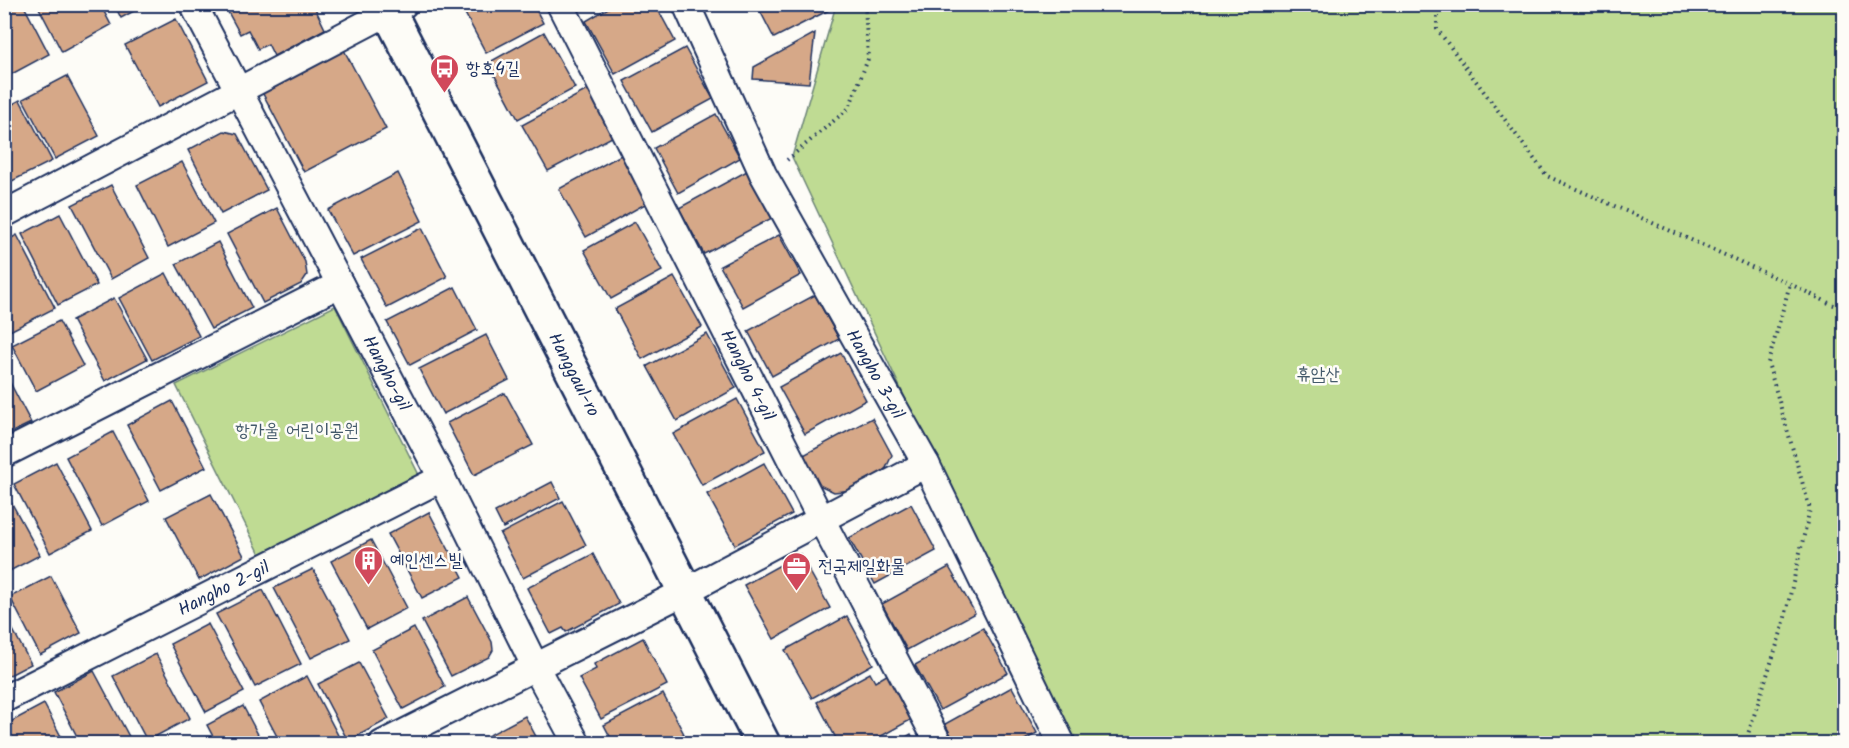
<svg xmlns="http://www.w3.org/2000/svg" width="1849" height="748" viewBox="0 0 1849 748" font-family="Kalam,'Poor Story',sans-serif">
<rect width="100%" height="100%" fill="#fdfcf7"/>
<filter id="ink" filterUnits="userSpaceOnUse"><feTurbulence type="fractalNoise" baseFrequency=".0167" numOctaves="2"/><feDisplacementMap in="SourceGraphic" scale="12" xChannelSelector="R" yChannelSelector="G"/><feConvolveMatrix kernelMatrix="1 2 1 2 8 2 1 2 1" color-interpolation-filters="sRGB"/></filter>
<g filter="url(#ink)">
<g fill="#bfdb93" stroke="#6d8578" stroke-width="1.5">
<polygon points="836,5 1844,5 1844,743 1067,743 792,157"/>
<polygon points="335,306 419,475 260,554 176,385"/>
</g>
<g fill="#d6a888" stroke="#1b2f5e" stroke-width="1.5">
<polygon points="4,4 23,4 49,54 10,75 4,63"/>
<polygon points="37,4 100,4 111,25 62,52"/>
<polygon points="114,4 147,4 121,18"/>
<polygon points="242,4 313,4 325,29 274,56 268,44 258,49 248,30 240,34 228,12"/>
<polygon points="460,4 533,4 543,23 486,53"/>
<polygon points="615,4 655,4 675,41 615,74 586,21"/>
<polygon points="834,4 835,7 774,38 757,5"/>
<polygon points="176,19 208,81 158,107 125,45"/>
<polygon points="544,32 575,88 518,119 488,63"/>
<polygon points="815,33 809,83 753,79 754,67"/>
<polygon points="685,48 713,99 652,132 624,81"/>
<polygon points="344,50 386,129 304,172 262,92"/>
<polygon points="67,76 99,136 55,159 23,99"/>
<polygon points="589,89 614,136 548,171 522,125"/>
<polygon points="20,100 52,161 8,183 4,177 4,109"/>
<polygon points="716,114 740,158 678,193 654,148"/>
<polygon points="224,131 237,134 267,190 221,214 188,150"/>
<polygon points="621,155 647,203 586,237 559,189"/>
<polygon points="182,162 214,223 168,247 137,185"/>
<polygon points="747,171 772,218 704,254 679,208"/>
<polygon points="398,173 422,221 353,256 328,210"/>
<polygon points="111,185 149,258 111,279 72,205"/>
<polygon points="277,208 305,262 307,275 301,284 263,303 227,234"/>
<polygon points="60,214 97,285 58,305 22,234"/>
<polygon points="635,222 662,271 611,299 584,250"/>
<polygon points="422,228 447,277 387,308 361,259"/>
<polygon points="17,235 55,308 4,334 4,242"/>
<polygon points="779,235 801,275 743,307 720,266"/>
<polygon points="218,242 252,308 211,329 176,264"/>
<polygon points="166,273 199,336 152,360 119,298"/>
<polygon points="674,277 702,327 642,359 615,309"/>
<polygon points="455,287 477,330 410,365 387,322"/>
<polygon points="815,295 839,339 772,376 748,331"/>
<polygon points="114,298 147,359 105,381 72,320"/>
<polygon points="59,321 83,366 36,391 12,345"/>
<polygon points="707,334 736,388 677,421 647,366"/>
<polygon points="486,335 509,380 443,414 419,369"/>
<polygon points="841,353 866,400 805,434 779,387"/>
<polygon points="4,371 31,423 4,436"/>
<polygon points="505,393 533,445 474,475 447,423"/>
<polygon points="737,399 765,451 702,485 673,434"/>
<polygon points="172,401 206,467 161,490 127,425"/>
<polygon points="872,418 892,455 886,468 862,489 834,492 815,483 800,457"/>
<polygon points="113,432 149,501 102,526 66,457"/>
<polygon points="56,462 92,531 50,553 14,484"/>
<polygon points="764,463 792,514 735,545 707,494"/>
<polygon points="552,482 560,498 503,528 495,512"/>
<polygon points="4,489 40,555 4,574"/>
<polygon points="211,494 244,556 199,580 166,517"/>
<polygon points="563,501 586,545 523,578 500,534"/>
<polygon points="911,504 936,551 875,584 849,538"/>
<polygon points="429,512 463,577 422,598 388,534"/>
<polygon points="371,540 407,608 367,629 331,561"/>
<polygon points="593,554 619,604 566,632 563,628 551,634 527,588"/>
<polygon points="800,554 830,608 774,639 744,585"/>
<polygon points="949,567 975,613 907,650 882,604"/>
<polygon points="313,569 350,639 311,658 274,588"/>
<polygon points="51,576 81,633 40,655 10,597"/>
<polygon points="263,590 301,664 255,687 216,614"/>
<polygon points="468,597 492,642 493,650 489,657 451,676 422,621"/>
<polygon points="4,613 31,664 4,678"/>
<polygon points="847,616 873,664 812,698 785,650"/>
<polygon points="208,624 244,692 206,712 170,644"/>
<polygon points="414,628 445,687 403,709 372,650"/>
<polygon points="983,628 1008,673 940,710 915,665"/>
<polygon points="643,638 667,685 601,719 579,678 596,669 594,664"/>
<polygon points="156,654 190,718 147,741 113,676"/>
<polygon points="359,663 389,719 348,741 318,684"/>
<polygon points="94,671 133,744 81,744 54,692"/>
<polygon points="870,673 875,682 890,673 914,718 867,744 839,744 817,702"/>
<polygon points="307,676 341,741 335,744 281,744 259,702"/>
<polygon points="1012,687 1037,733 1018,744 956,744 945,724"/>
<polygon points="663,694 684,734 666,744 614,744 604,725"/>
<polygon points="44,704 65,744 10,744 6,734 12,721"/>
<polygon points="243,706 263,744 217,744 207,725"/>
<polygon points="525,716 540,744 482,744 480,740"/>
<polygon points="911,734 916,744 894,744"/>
<polygon points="193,737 196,744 180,744"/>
</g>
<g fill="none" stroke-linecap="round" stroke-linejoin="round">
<defs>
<g id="minor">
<path id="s1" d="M193,4L442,478L536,668L577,744"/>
<path id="s2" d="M560,4L821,519L939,744"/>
<path id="s3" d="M686,4L763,174L926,464L1062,744"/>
<polyline points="4,214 404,4"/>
<polyline points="4,454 340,284"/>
<path id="s4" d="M4,699L442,478"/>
<polyline points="382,744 684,592 926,464"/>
</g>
<g id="secondary">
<path id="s5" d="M385,4L763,744"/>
</g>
</defs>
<use href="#minor" stroke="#1b2f5e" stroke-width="30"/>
<use href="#secondary" stroke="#1b2f5e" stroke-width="38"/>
<g stroke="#1b2f5e" stroke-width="4" stroke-dasharray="1.5 4.5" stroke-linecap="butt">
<polyline points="1437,4 1437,29 1547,176 1790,284 1831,304 1844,308"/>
<polyline points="787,160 849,108 868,59 865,4"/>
<polyline points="1749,744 1748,734 1783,626 1810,509 1768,363 1790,284"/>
</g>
<use href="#minor" stroke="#fdfcf7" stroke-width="26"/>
<use href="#secondary" stroke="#fdfcf7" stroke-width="33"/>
</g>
</g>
<defs>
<symbol id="bus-pin" viewBox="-11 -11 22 30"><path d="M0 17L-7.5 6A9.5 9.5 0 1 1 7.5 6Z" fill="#d1495b" stroke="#fdfcf7"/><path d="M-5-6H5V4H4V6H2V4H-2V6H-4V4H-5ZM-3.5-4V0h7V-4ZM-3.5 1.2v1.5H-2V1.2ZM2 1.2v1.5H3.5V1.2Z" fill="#fff"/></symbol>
<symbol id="building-pin" viewBox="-11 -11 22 30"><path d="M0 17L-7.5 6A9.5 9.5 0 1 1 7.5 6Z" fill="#d1495b" stroke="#fdfcf7"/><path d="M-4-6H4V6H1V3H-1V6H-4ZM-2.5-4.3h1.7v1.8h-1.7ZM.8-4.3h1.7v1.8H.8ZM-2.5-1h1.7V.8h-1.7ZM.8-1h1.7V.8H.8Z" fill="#fff"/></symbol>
<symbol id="office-pin" viewBox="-11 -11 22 30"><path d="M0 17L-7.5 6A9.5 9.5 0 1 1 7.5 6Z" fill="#d1495b" stroke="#fdfcf7"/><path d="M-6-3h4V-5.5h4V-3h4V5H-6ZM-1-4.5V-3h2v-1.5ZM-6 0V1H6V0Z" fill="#fff"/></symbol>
</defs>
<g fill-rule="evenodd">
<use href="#bus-pin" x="428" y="52" width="33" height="45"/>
<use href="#building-pin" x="352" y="544" width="33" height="45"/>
<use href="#office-pin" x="780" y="550" width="33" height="45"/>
</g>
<g text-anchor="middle" stroke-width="5" stroke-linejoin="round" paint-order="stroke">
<g font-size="18" fill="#1b2f5e" stroke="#fdfcf7" text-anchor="start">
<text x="466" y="74">항호4길</text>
<text x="390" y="566">예인센스빌</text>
<text x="818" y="572">전국제일화물</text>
</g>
<g font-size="18" fill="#1b2f5e" stroke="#fdfcf7">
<text dy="6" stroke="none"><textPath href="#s1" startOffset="417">Hangho-gil</textPath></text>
<text dy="6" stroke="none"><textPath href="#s3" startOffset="416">Hangho 3-gil</textPath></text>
<text dy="6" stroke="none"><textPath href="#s5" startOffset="416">Hanggaul-ro</textPath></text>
<text dy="6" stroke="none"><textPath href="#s2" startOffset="416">Hangho 4-gil</textPath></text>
<text dy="6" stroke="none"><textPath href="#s4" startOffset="246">Hangho 2-gil</textPath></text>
</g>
<g font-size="18" fill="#445a6b" stroke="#fdfcf7">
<text x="1318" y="380">휴암산</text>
<text x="297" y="436">항가울 어린이공원</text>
</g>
</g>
<rect width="1849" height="748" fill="none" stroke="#fdfcf7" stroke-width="24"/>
<rect x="12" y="12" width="1825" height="724" fill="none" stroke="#1b2f5e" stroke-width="2" filter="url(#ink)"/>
</svg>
